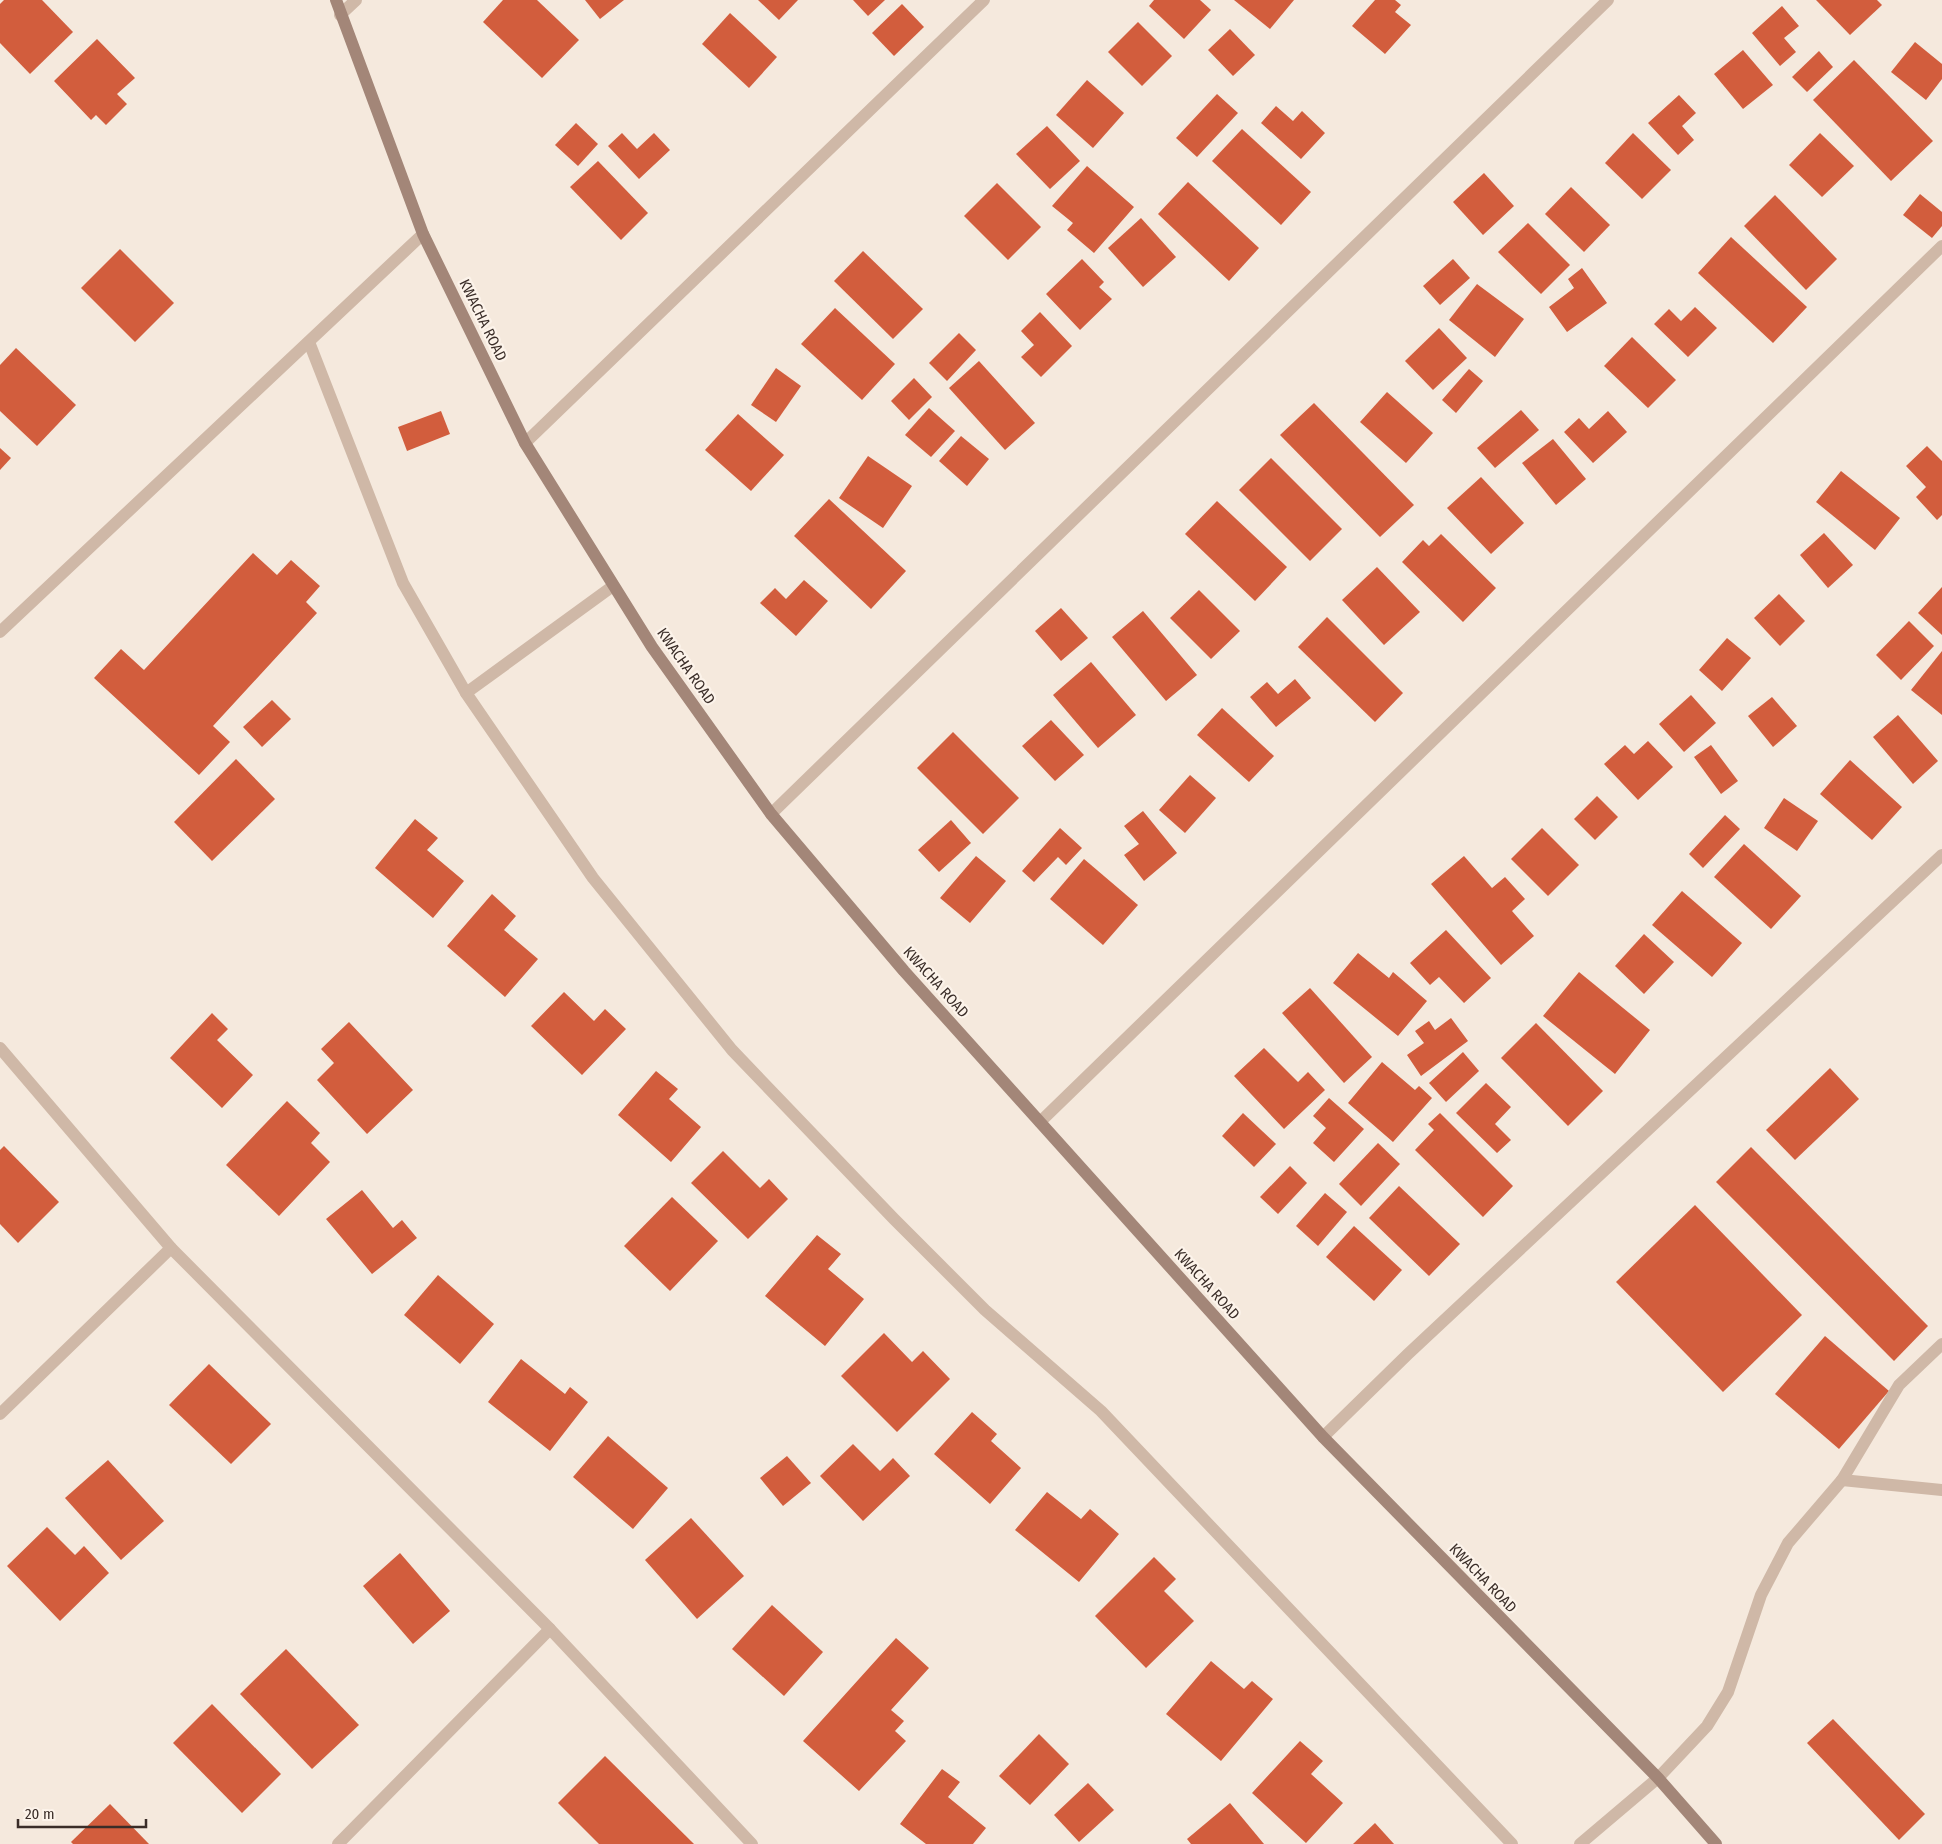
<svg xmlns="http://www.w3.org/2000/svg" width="1942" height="1844" viewBox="0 0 1942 1844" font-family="'Fira Sans Condensed',sans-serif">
<rect width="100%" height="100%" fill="#f5e9dd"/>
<g fill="#d25d3d">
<polygon points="4,0 42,0 73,32 30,74 0,43 0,4"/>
<polygon points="503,0 537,0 579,40 542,78 483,22"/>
<polygon points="585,0 624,0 600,19"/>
<polygon points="758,0 798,0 779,20"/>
<polygon points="853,0 885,0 868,16"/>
<polygon points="1154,0 1200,0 1211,10 1184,39 1149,6"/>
<polygon points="1234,0 1294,0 1270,29"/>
<polygon points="1375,0 1395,0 1401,5 1395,12 1411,25 1385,54 1352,26"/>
<polygon points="1816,0 1877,0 1882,5 1850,35"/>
<polygon points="902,4 924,27 894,56 872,33"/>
<polygon points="1782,6 1799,26 1784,38 1796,52 1780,66 1752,33"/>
<polygon points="730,13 777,57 749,88 702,44"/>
<polygon points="1138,22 1172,56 1142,86 1108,52"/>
<polygon points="1230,29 1255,55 1233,76 1208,50"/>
<polygon points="97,39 135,78 117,94 127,104 106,125 96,115 91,120 54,81"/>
<polygon points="1915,42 1942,64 1942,79 1926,100 1891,72"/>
<polygon points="1743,50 1773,85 1743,109 1714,74"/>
<polygon points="1819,51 1833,67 1807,92 1792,77"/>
<polygon points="1854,60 1933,141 1891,181 1813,100"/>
<polygon points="1087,80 1124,113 1093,148 1056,115"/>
<polygon points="1217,94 1238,113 1197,157 1176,138"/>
<polygon points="1679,95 1696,113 1682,126 1694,140 1678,155 1648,123"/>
<polygon points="1276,106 1293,121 1302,111 1325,133 1301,159 1261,123"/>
<polygon points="576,123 598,144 578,166 555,145"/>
<polygon points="1047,126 1080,161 1050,189 1016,154"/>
<polygon points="1242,129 1311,192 1281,225 1212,161"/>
<polygon points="622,133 637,149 654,133 670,150 639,179 608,146"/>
<polygon points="1633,133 1671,170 1642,199 1605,163"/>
<polygon points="1820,133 1854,166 1822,197 1789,165"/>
<polygon points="598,161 648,213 621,240 570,187"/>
<polygon points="1087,166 1134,207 1094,253 1067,230 1073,223 1052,206"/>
<polygon points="1484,173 1514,206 1483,235 1453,202"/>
<polygon points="1188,182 1259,248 1229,281 1158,214"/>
<polygon points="997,183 1041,227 1008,260 964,216"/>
<polygon points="1571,187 1610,225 1584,252 1545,214"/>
<polygon points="1920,194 1942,212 1942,226 1932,238 1903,215"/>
<polygon points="1775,195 1837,259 1806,290 1744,226"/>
<polygon points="1141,218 1176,257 1143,287 1108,248"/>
<polygon points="1528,223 1570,265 1541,294 1498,252"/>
<polygon points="1731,237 1807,307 1773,343 1698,273"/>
<polygon points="120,249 174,303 135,342 81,288"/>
<polygon points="863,251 923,309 893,339 834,281"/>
<polygon points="1082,259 1104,282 1099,287 1112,299 1080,330 1046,294"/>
<polygon points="1453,259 1470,278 1440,305 1423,286"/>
<polygon points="1582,268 1607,303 1567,332 1549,307 1574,288 1568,279"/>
<polygon points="1477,284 1524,319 1495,357 1449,320"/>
<polygon points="1695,307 1717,328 1688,357 1654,324 1669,309 1681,321"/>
<polygon points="835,308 895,364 862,400 801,344"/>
<polygon points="1040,312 1072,346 1041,377 1021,357 1034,345 1021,331"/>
<polygon points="1439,328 1467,358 1433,390 1405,361"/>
<polygon points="959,333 976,350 947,381 929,363"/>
<polygon points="1632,337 1676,380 1648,408 1604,366"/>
<polygon points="16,348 76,405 37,446 0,411 0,365"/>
<polygon points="979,361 1035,423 1005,450 949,388"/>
<polygon points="776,368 801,386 776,422 751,405"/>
<polygon points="1469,369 1483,381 1456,413 1442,400"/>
<polygon points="914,378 932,397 909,420 891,401"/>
<polygon points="1387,392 1433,433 1406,463 1360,422"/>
<polygon points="1314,403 1414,505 1380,537 1280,435"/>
<polygon points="929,408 955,431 931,457 905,435"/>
<polygon points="1521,410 1539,430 1495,468 1477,448"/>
<polygon points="441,411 450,434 407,451 398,427"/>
<polygon points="1608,411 1627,432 1593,463 1564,432 1579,418 1589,429"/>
<polygon points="738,414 784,455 751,491 705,450"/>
<polygon points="961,436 989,459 967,486 939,461"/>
<polygon points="1553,439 1586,479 1556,505 1522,463"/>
<polygon points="1927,446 1942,461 1942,515 1937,520 1916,497 1926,487 1906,466"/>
<polygon points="0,448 11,458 0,470"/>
<polygon points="868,456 912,486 883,528 839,498"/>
<polygon points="1271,458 1342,529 1310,561 1239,490"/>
<polygon points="1841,471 1900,518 1875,550 1816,502"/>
<polygon points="1481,477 1524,523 1491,554 1447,508"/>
<polygon points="829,499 906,571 871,609 794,536"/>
<polygon points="1217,501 1287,567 1255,601 1185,534"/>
<polygon points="1824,533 1853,565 1828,588 1800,555"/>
<polygon points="1441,534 1496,588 1463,622 1402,562 1423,540 1429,546"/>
<polygon points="253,553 277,575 291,560 320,586 306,602 317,613 213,726 230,742 199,775 94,678 121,649 144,670"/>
<polygon points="1377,567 1420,612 1384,645 1342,600"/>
<polygon points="804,580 828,601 796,636 760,603 775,588 786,599"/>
<polygon points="1942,587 1942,635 1918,613"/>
<polygon points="1199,590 1240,631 1211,659 1170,618"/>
<polygon points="1779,594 1805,621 1780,646 1754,618"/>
<polygon points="1061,608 1088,638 1061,661 1035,631"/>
<polygon points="1143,611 1197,675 1166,701 1112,637"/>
<polygon points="1327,617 1403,693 1375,722 1298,647"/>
<polygon points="1909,621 1934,646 1901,680 1876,655"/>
<polygon points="1727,638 1751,658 1722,691 1699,670"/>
<polygon points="1942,651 1942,715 1911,690"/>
<polygon points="1091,662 1136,715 1098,748 1053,695"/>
<polygon points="1295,679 1311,698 1276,727 1250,697 1267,682 1278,694"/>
<polygon points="1691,695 1716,723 1684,752 1659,724"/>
<polygon points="1772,697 1797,726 1773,747 1748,716"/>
<polygon points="272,700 291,719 262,747 243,727"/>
<polygon points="1222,708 1274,756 1249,782 1197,735"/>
<polygon points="1898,715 1938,761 1913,784 1873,737"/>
<polygon points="1051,720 1084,755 1055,781 1022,746"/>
<polygon points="953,732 1019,798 983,834 917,768"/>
<polygon points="1648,741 1673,767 1638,800 1604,764 1625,745 1634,754"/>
<polygon points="1711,745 1738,781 1721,794 1694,757"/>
<polygon points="236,759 275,799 212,861 174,822"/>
<polygon points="1850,760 1902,807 1872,840 1820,794"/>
<polygon points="1190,775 1216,798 1185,833 1159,810"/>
<polygon points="1597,796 1618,817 1595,840 1574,819"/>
<polygon points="1784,798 1818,821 1797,851 1764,828"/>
<polygon points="1143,811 1177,853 1144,881 1124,855 1139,844 1124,826"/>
<polygon points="1725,815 1740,829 1703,868 1689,854"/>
<polygon points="415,819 438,838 427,850 464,881 433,918 375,868"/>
<polygon points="951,820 971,843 939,872 918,850"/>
<polygon points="1060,828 1082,848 1066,865 1058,857 1034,882 1022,871"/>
<polygon points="1542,828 1579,865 1548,896 1511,859"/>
<polygon points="1744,844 1801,896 1771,929 1714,877"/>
<polygon points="976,856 1006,881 970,923 940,898"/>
<polygon points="1464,856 1492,888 1505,877 1525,899 1512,911 1534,936 1501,965 1431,884"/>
<polygon points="1084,859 1138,905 1103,945 1050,899"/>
<polygon points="1682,891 1742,943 1712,977 1652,925"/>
<polygon points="492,894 516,916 504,930 538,959 505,997 447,946"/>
<polygon points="1446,930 1491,978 1464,1003 1439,977 1430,985 1410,963"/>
<polygon points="1644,934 1674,962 1644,994 1615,966"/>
<polygon points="1358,953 1389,978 1393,972 1427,1001 1398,1036 1333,983"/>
<polygon points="1579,972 1650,1030 1615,1074 1543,1016"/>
<polygon points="1310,988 1372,1057 1344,1083 1282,1013"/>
<polygon points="564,992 594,1021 605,1009 626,1029 582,1075 531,1026"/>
<polygon points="212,1013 228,1029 217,1040 253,1075 222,1108 170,1058"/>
<polygon points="1451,1018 1468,1041 1421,1076 1407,1055 1424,1043 1415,1031 1429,1021 1435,1030"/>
<polygon points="349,1022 413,1090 367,1134 317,1080 334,1063 321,1049"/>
<polygon points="1536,1023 1603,1091 1568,1126 1501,1058"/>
<polygon points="1264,1048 1298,1082 1308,1072 1325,1090 1284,1129 1234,1076"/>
<polygon points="1463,1052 1479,1071 1446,1102 1429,1083"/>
<polygon points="1382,1062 1415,1090 1419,1086 1432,1098 1393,1142 1348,1103"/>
<polygon points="1830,1068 1859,1099 1795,1160 1766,1130"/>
<polygon points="656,1071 678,1089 669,1099 701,1127 671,1162 618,1115"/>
<polygon points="1486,1083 1511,1107 1495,1124 1511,1140 1497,1153 1456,1113"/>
<polygon points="1329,1098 1364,1129 1334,1162 1313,1143 1326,1128 1313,1116"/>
<polygon points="287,1101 320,1133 311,1143 330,1162 279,1216 226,1165"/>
<polygon points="1243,1113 1276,1144 1254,1167 1222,1136"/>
<polygon points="1440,1113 1513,1186 1483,1217 1415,1150 1434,1130 1428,1124"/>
<polygon points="1378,1143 1400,1164 1361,1206 1339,1184"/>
<polygon points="4,1146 59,1202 18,1243 0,1224 0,1150"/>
<polygon points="1751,1147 1928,1326 1894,1361 1716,1182"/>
<polygon points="723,1151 760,1188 769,1179 788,1199 748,1239 691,1183"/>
<polygon points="1290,1166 1307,1183 1278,1214 1260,1197"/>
<polygon points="1399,1186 1460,1244 1429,1276 1369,1218"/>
<polygon points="362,1190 393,1228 402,1220 417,1238 372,1274 326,1219"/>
<polygon points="1325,1193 1347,1212 1318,1246 1296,1226"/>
<polygon points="672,1197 718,1241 670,1291 624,1246"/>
<polygon points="1695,1205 1802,1315 1723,1392 1616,1282"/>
<polygon points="1354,1226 1402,1270 1374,1301 1326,1257"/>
<polygon points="817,1235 841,1254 828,1269 864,1299 825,1346 765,1296"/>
<polygon points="438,1275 494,1324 460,1364 404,1315"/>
<polygon points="884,1333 912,1362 923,1351 950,1379 897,1432 841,1376"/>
<polygon points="1825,1336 1889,1391 1839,1449 1775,1394"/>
<polygon points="521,1359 565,1394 570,1387 588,1402 550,1451 488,1402"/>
<polygon points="209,1364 271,1424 231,1464 169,1405"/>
<polygon points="972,1412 997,1434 991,1441 1021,1468 990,1504 934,1454"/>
<polygon points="608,1436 668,1488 633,1529 573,1477"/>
<polygon points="853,1444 880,1471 893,1458 910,1476 863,1521 820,1476"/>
<polygon points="787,1456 811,1483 783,1506 760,1478"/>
<polygon points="108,1460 164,1521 121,1560 65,1498"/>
<polygon points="1047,1492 1081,1519 1090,1509 1119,1534 1079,1582 1015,1530"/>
<polygon points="691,1518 744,1576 697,1619 645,1560"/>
<polygon points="47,1527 75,1555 84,1546 109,1573 60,1621 7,1566"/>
<polygon points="400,1553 450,1611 413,1644 363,1586"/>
<polygon points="1154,1557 1176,1579 1164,1591 1194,1621 1146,1668 1095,1616"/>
<polygon points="772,1605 823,1652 784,1696 732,1649"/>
<polygon points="896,1638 929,1668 891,1710 904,1721 895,1731 906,1741 859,1791 803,1741"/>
<polygon points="286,1649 359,1725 312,1769 240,1694"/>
<polygon points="1211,1661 1244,1689 1252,1681 1273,1699 1221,1761 1166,1714"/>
<polygon points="212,1704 281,1774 242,1813 173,1743"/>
<polygon points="1833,1719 1925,1814 1899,1840 1807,1743"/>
<polygon points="1039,1734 1069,1764 1030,1805 999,1776"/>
<polygon points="1300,1741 1323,1761 1311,1774 1343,1803 1306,1843 1252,1793"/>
<polygon points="605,1756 694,1844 599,1844 558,1803"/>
<polygon points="942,1769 960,1782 948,1797 986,1828 973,1844 926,1844 900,1824"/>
<polygon points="1088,1783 1114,1810 1079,1842 1054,1815"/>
<polygon points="1230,1803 1264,1844 1191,1844 1187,1839"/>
<polygon points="110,1804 149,1844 73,1844 71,1842"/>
<polygon points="1375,1823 1394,1844 1353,1844"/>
</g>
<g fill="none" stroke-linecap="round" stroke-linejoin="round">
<g stroke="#cfb8a7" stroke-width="12">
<polyline points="340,15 356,0"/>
<polyline points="309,342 403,583 466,693 593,878 732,1050 894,1219 985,1310 1101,1411 1512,1844"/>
<polyline points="525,443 984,0"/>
<polyline points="0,632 423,234"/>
<polyline points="466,693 613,586"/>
<polyline points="771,814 1608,0"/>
<polyline points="0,1048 171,1248 550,1629 752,1844"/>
<polyline points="1040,1122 1942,246"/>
<polyline points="0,1414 171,1248"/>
<polyline points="1323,1437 1408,1354 1942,855"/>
<polyline points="1842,1480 1942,1490"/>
<polyline points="338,1844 550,1629"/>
<polyline points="1580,1844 1658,1778 1707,1726 1728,1692 1761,1595 1788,1543 1842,1480 1899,1385 1942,1344"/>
</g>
<polyline stroke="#a38678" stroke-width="12" points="336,0 423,234 525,443 652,647 771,814 904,971 1323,1437 1658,1778 1716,1844"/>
</g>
<g text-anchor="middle" stroke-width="4.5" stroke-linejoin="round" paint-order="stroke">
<g font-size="15" fill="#3a2d28" stroke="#fcf3ea">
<text transform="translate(483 320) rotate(64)" y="5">KWACHA ROAD</text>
<text transform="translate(686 666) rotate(55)" y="5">KWACHA ROAD</text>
<text transform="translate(936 982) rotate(48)" y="5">KWACHA ROAD</text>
<text transform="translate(1207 1284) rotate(48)" y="5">KWACHA ROAD</text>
<text transform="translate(1483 1578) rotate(46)" y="5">KWACHA ROAD</text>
</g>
</g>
<path d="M18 1819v8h128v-8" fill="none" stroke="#3a2d28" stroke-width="2.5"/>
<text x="25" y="1819" font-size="15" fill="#3a2d28" stroke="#fcf3ea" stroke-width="4" paint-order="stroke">20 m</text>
</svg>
